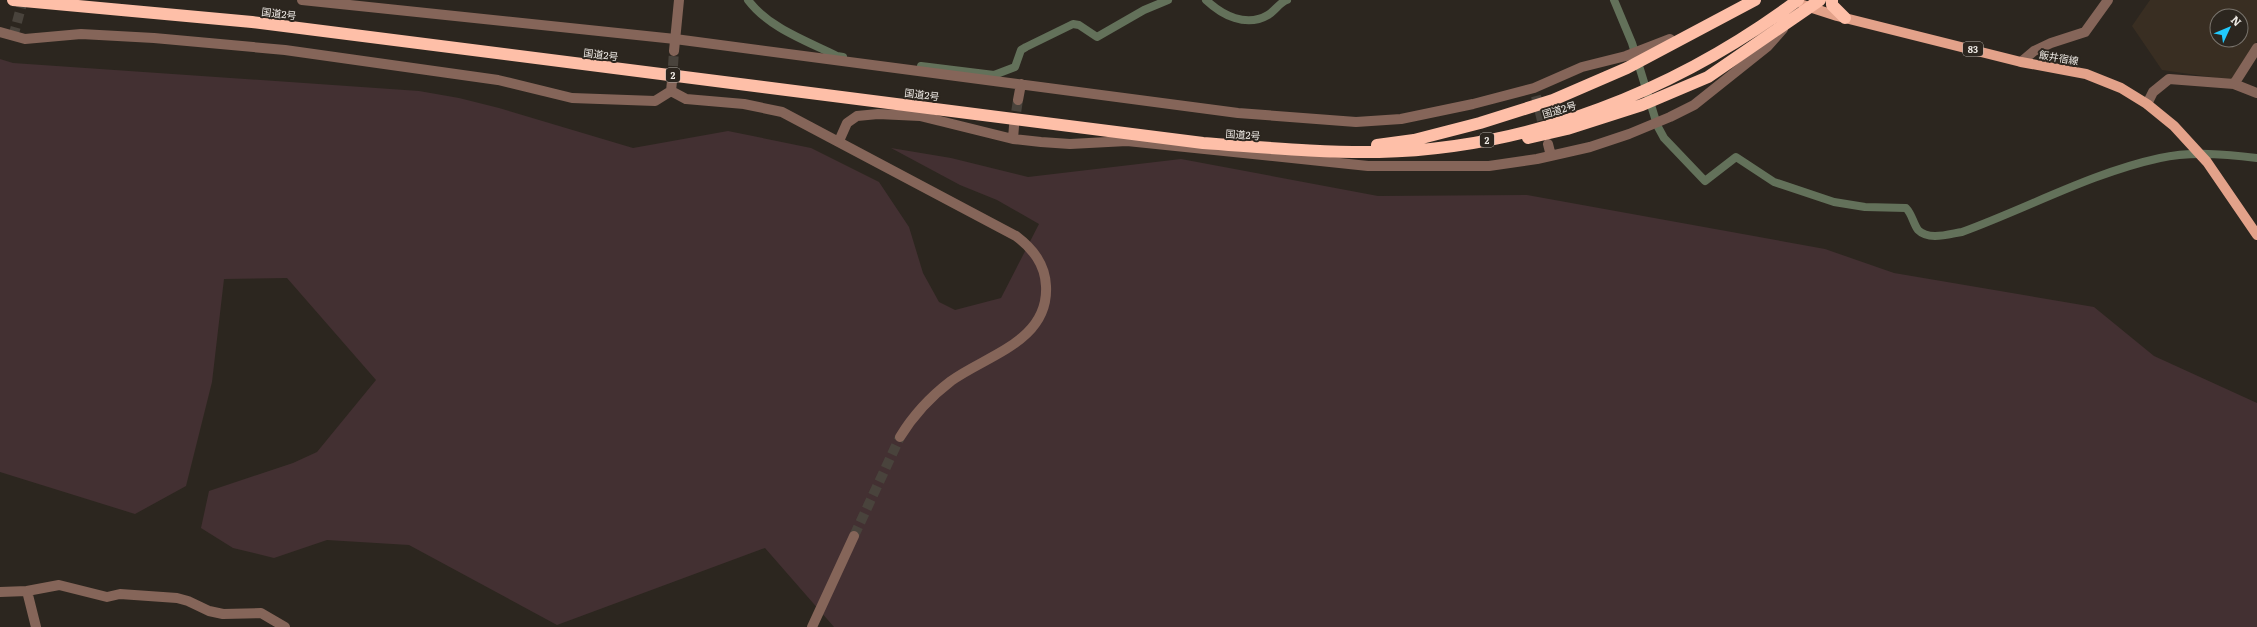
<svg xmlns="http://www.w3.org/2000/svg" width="2257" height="627" font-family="Literata,'Noto Sans JP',serif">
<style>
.built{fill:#392e22;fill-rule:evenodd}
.green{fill:#433032}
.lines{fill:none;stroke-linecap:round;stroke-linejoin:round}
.canal{stroke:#63715a;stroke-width:8}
.minor-tunnel{stroke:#49433c;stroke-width:10;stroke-dasharray:10 5;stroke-linecap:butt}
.minor{stroke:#856559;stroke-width:10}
.major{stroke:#e3a28a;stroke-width:10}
.highway{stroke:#febfa8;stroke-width:12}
.labels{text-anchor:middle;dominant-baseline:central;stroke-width:4;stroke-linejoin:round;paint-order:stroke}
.shield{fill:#2c261f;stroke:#b2aea8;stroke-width:1}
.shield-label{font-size:9px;font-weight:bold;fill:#ece8e3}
.street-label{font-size:10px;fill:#ece8e3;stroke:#2c261f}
</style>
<rect width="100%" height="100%" fill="#2c261f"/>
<!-- built -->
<path class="built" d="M 2150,0 L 2257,0 L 2257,41 L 2231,80 L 2162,70 L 2132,26 ZM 2217,16 L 2241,16 L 2241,40 L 2217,40 Z"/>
<!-- green -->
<path class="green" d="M 0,59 L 13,63 L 419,91 L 459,98 L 499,108 L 633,148 L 728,131 L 811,148 L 879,182 L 909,227 L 923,273 L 939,302 L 955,310 L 1001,298 L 1039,224 L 997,200 L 960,185 L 891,148 L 951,158 L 1028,177 L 1181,159 L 1378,196 L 1527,195 L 1825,249 L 1894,273 L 2094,307 L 2154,356 L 2257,403 L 2257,627 L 834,627 L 765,548 L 557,625 L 409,545 L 327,540 L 274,558 L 233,548 L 201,528 L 209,491 L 293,463 L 317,452 L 376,380 L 287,278 L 224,279 L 212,382 L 186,486 L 135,514 L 0,472 Z"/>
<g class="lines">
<!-- canal -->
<path class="canal" d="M 748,0 C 769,28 807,41 837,56 L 843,57
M 1206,0 C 1222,15 1246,28 1268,15 C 1275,11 1280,2 1287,0
M 1614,0 L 1632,43 L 1655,118
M 921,66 L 994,75 L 1015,67 L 1021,50 L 1026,47 L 1073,24 L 1079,25 L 1097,37 L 1144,10 L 1168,0
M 1658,127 L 1664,138 L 1705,181 L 1736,157 L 1774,182 L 1834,202 L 1865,207 L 1906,208 C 1912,214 1913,223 1918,230 C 1929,241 1949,234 1962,232 C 2028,208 2091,173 2160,158 C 2191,151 2226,154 2257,158"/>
<!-- minor-tunnel -->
<path class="minor-tunnel" d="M 13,37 L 23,0
M 672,81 L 674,51
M 1536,96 L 1545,133
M 1014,126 L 1018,100
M 854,536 L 900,437"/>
<!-- minor -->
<path class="minor" d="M 302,0 L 675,39 L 1238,113 L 1356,122 L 1401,119 L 1473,104 L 1534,88 L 1582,67 L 1626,56 L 1670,39
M 0,32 L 25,39 L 81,34 L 154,38 L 285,50 L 498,80 L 572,98 L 655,101 L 671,91 L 672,81
M 674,51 L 679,0
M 2021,62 L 2034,51 L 2051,43 L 2085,32 L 2108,0
M 2234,84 L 2257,48
M 671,91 L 686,99 L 744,104 L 782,112 L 1016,236 C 1033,249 1045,264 1046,286 C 1049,341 987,355 951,381 C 930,397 914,414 900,437
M 1018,100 L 1021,84
M 2147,104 L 2153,92 L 2169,79 L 2234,84 L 2257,93
M 1013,139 L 1014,126
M 839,141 L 847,123 L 857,116 L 878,114 L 920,116 L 1013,139 L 1041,142 L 1070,144 L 1127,141 L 1368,166 L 1489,166 L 1537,159 L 1590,147 L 1629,134 L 1670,117 L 1694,105 L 1768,46 L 1783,29
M 1548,144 L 1551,156
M 27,591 L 59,585 L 107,597 L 120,594 L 177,598 L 188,601 L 209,611 L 223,614 L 261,613 L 285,627
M 0,592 L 27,591 L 36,627
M 812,627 L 854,536"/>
<!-- major -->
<path class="major" d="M 1803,5 L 1837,16 L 2021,62 L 2086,74 L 2121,88 L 2147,104 L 2174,126 L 2207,162 L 2257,235"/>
<!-- highway -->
<path class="highway" d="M 13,0 L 252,22 L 1203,143 C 1261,147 1320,153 1379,152 C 1531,149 1677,90 1798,0
M 1832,0 L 1832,5 L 1845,18
M 1528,138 L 1567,129 L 1642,105 L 1708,77 L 1820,0
M 1377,145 L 1414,140 L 1480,123 L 1553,100 L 1627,68 L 1755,0"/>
</g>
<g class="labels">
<!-- shield labels -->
<g class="shield">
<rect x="1963" y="42" width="20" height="14" rx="3"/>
<rect x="666" y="68" width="14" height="14" rx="3"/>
<rect x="1480" y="133" width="14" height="14" rx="3"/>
</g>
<g class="shield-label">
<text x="1973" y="49">83</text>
<text x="673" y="75">2</text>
<text x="1487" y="140">2</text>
</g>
<!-- street labels -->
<g class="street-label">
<text transform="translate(279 13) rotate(7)">国道2号</text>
<text transform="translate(601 54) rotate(7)">国道2号</text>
<text transform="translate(2059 57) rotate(10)">飯井宿線</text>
<text transform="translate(922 94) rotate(7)">国道2号</text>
<text transform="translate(1559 109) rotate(-16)">国道2号</text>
<text transform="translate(1243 134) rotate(4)">国道2号</text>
</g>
</g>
<!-- north arrow -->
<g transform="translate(2229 28) rotate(46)"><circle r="19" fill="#2c261f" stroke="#79746d"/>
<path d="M0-3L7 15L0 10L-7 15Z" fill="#21c9fd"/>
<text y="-6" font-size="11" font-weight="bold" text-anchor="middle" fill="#ece8e3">N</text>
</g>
</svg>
